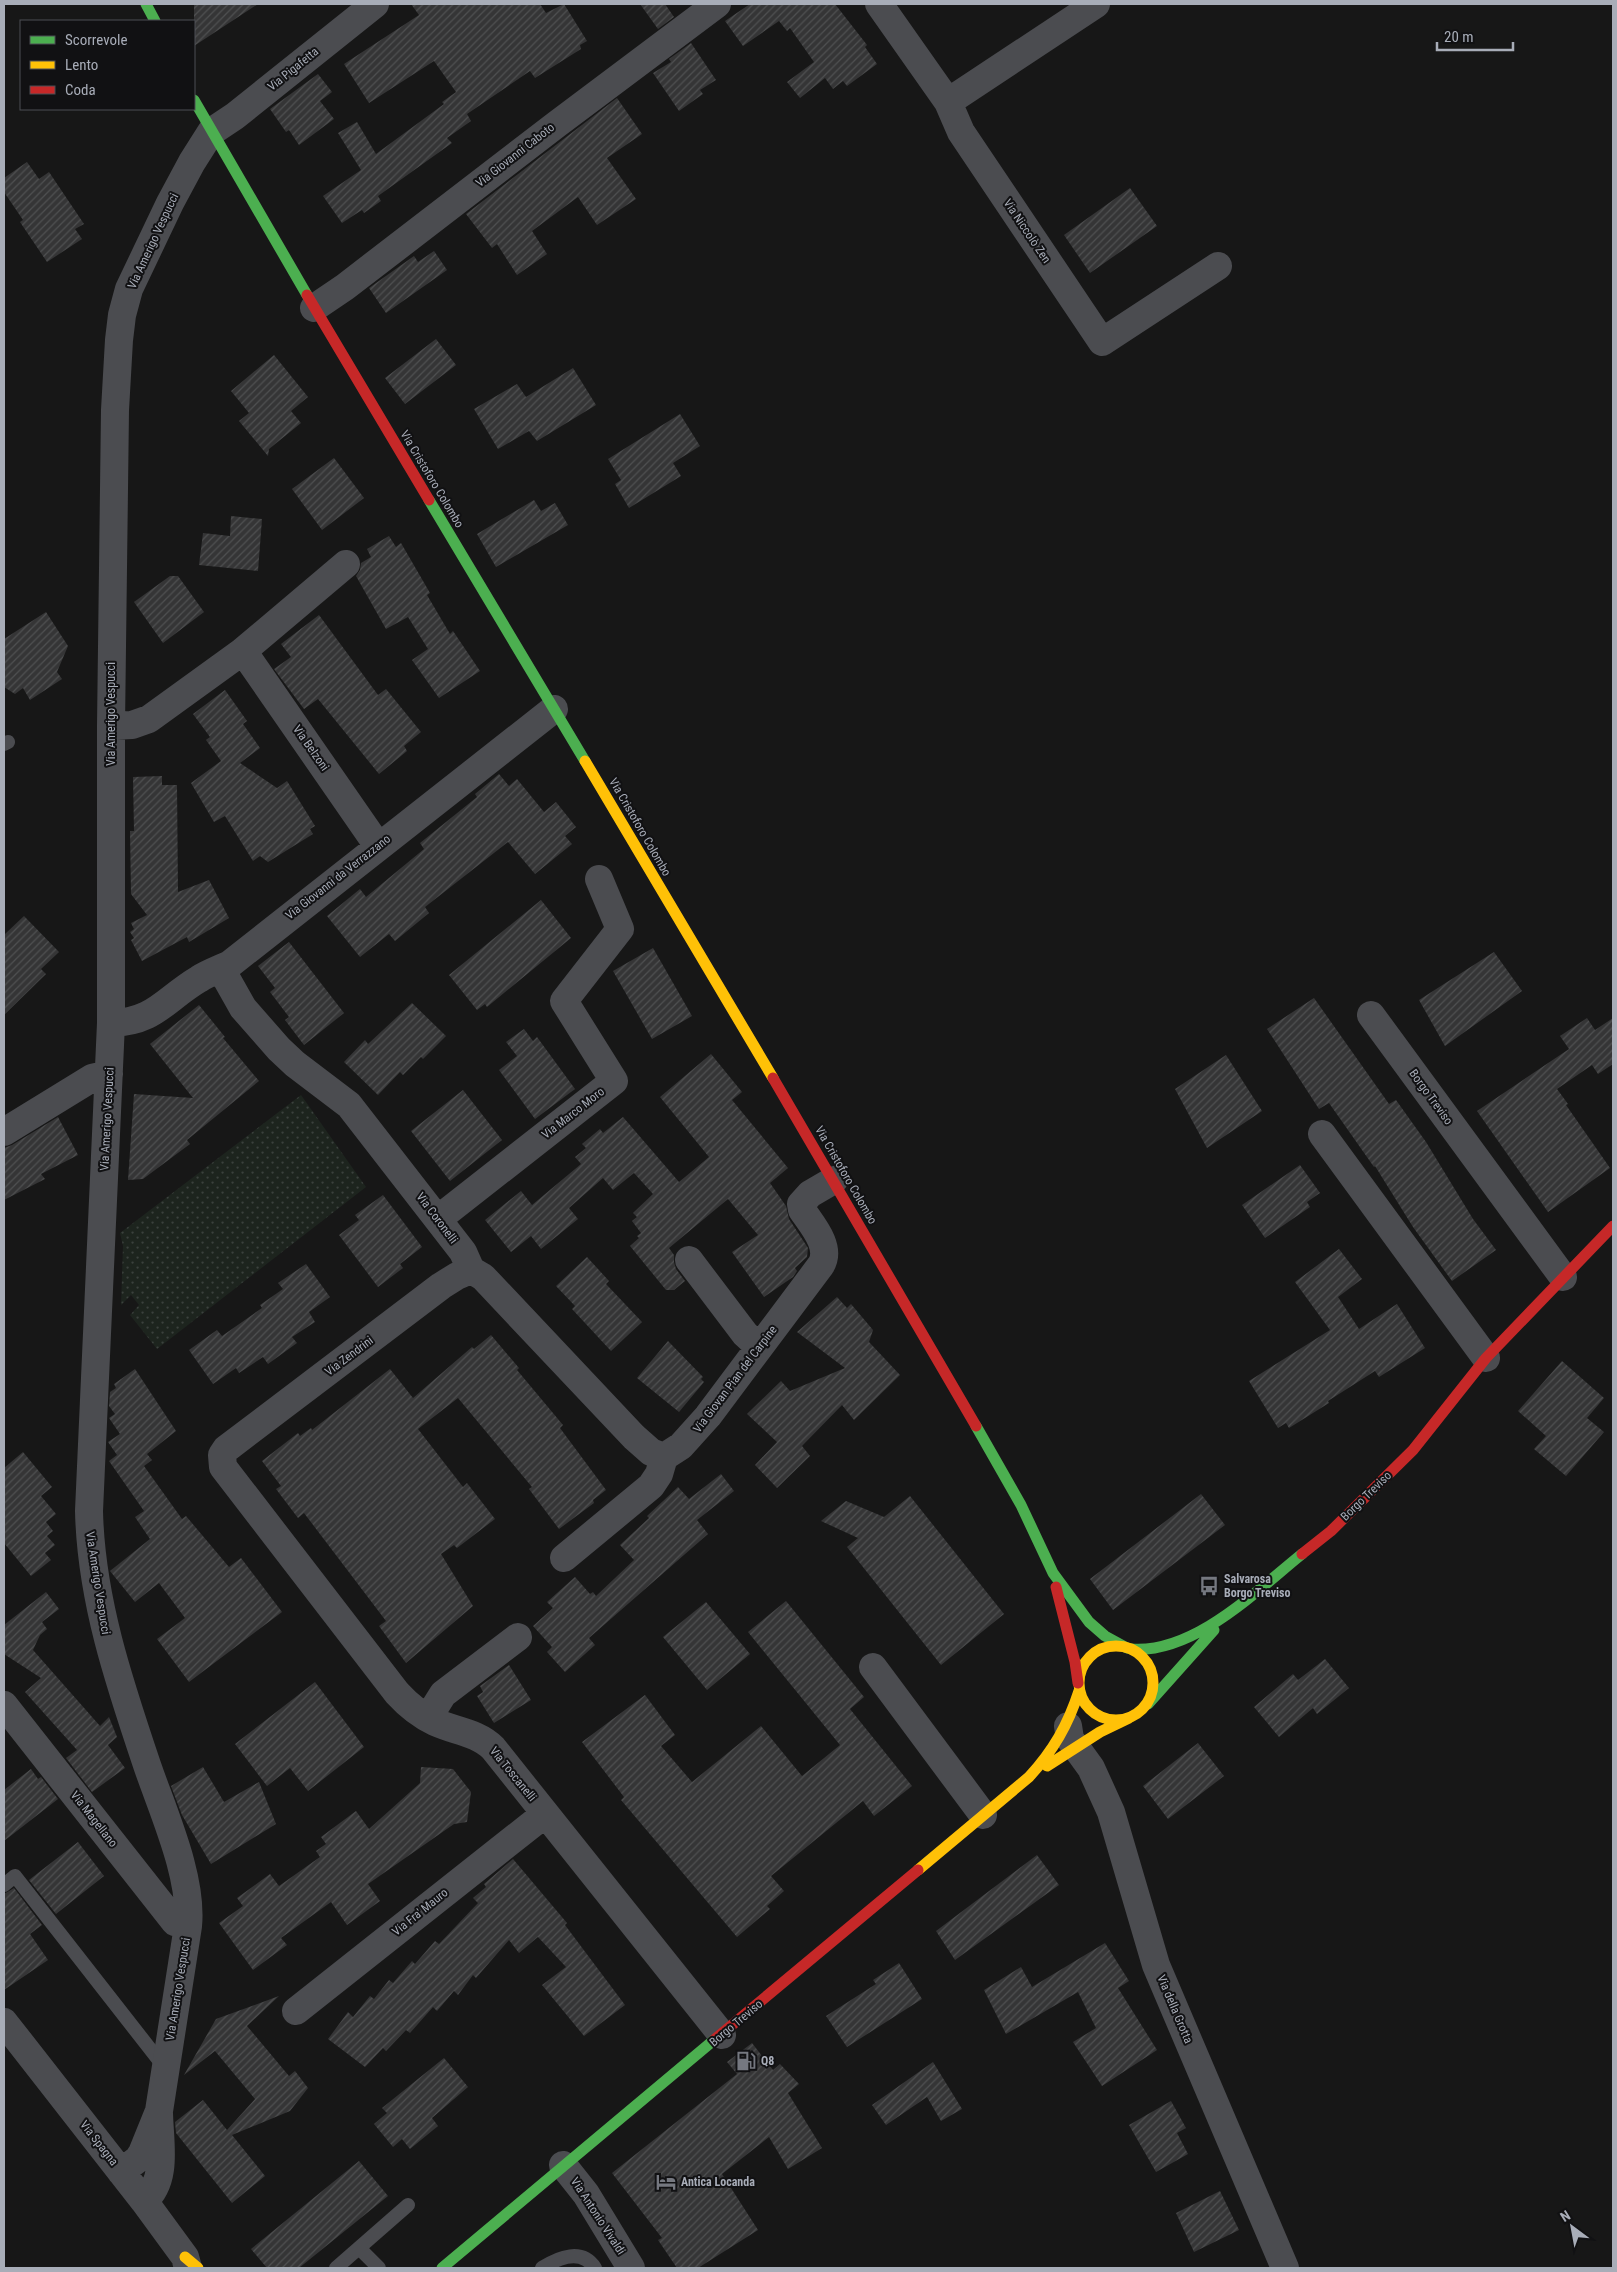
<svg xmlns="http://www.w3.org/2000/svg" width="1617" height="2272" font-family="'Roboto Condensed',sans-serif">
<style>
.park{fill:url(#park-dots)}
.building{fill:url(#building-hatch)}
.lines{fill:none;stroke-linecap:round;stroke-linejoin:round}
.lane{stroke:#4b4c50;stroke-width:14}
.street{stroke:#4b4c50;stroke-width:28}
.fast{stroke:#4caf50;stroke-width:11}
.slow{stroke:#ffc107;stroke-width:11}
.jam{stroke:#c62828;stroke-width:11}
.labels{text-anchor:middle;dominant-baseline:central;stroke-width:4;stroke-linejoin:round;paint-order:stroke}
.street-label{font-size:12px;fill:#a8adb8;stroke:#111113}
.poi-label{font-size:12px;font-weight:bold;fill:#a8adb8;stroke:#111113;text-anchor:start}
</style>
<defs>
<pattern id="park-dots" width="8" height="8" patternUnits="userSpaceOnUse" patternTransform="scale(1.25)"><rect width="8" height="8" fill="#1d241e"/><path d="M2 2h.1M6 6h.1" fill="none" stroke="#3b413d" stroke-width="1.8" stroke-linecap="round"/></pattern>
<pattern id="building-hatch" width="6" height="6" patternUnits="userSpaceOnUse" patternTransform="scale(1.25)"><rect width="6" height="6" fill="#353536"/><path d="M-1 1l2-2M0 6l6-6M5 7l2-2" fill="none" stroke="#4f5051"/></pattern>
</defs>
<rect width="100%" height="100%" fill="#171717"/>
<!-- park -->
<path class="park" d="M 301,1095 L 366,1187 L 157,1349 L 130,1315 L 139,1305 L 131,1295 L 121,1305 L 123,1246 L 120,1233 Z"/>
<!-- building -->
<path class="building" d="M 194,4 L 258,4 L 194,46 Z
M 411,4 L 540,4 L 546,13 L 564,4 L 587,41 L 580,45 L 581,49 L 535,78 L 530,71 L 467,114 L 471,121 L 447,138 L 452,143 L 378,196 L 381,201 L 364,213 L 362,210 L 342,223 L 323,196 L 361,170 L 338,133 L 357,122 L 376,154 L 444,104 L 442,102 L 456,92 L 434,61 L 369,103 L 344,64 L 419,15 Z
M 640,4 L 665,4 L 674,17 L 658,29 Z
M 750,4 L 835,4 L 867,45 L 865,47 L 877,64 L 847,86 L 843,81 L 833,89 L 825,78 L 800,98 L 787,82 L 814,62 L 790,28 L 787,31 L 779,21 L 743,46 L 725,21 Z
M 691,43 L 716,80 L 700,90 L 703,94 L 679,111 L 653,73 L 671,62 L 669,59 Z
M 318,74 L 332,92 L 320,101 L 334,119 L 299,145 L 289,130 L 286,132 L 270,109 Z
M 617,98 L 642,134 L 607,158 L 636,199 L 597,225 L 578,197 L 532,231 L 547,254 L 517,275 L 497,244 L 492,248 L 466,214 Z
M 27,162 L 39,179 L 49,172 L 84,224 L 75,229 L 82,239 L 47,262 L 20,222 L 23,220 L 4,192 L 4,178 Z
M 1130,188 L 1157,226 L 1090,273 L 1064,235 Z
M 434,251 L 447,270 L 386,313 L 369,288 L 414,256 L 418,262 Z
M 436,339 L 456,365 L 405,404 L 385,378 Z
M 274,355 L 308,397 L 291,411 L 301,423 L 269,449 L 268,456 L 239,421 L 249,413 L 231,391 Z
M 573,368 L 596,405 L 537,441 L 529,431 L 498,449 L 474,409 L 517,384 L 526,397 Z
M 680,414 L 700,446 L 673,463 L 681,476 L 629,508 L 615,484 L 621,480 L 608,459 Z
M 334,458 L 364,498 L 322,530 L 292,489 Z
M 534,500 L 541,511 L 555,503 L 568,525 L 496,567 L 477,534 Z
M 231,516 L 262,519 L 258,571 L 199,565 L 203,533 L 230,536 Z
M 389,536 L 396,547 L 401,543 L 430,593 L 427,595 L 450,634 L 453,631 L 480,671 L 439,698 L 412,660 L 428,649 L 408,617 L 386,629 L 356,576 L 360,570 L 361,563 L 371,557 L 367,549 Z
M 170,576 L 178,576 L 204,612 L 163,643 L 134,602 Z
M 46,612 L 68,646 L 57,672 L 62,679 L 30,700 L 23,688 L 15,694 L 4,687 L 4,639 Z
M 319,615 L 378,695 L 386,689 L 421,732 L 404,746 L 407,751 L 379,774 L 318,699 L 304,709 L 274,669 L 291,657 L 281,644 Z
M 225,690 L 247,721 L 243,724 L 260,748 L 240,763 L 277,788 L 287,781 L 315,826 L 310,829 L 313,834 L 268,862 L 260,856 L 253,861 L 225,816 L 214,822 L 191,783 L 221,761 L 206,740 L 210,737 L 193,714 Z
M 499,774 L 509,786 L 517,779 L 544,812 L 556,802 L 576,827 L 565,836 L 572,844 L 535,874 L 508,842 L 425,907 L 429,913 L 395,941 L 389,934 L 360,957 L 327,916 L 360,889 L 366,897 L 424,849 L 420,843 L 477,797 L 475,794 Z
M 162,776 L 162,785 L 177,785 L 178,892 L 209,880 L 229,918 L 189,942 L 187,937 L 142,961 L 131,940 L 134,938 L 130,932 L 134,929 L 131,923 L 147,915 L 131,894 L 130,831 L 134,831 L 133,777 Z
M 541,900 L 571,938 L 487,1007 L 485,1004 L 477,1010 L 449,975 Z
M 24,916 L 59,952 L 41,969 L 46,974 L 4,1015 L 4,935 Z
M 289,942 L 344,1013 L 304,1045 L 285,1020 L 289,1017 L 270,992 L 275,988 L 258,966 Z
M 653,948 L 692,1016 L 652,1039 L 613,971 Z
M 1494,952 L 1522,991 L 1445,1046 L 1419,1000 Z
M 1314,998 L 1389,1104 L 1396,1100 L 1426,1142 L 1473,1219 L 1496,1250 L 1452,1281 L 1413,1227 L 1375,1166 L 1374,1167 L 1329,1103 L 1319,1109 L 1267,1029 Z
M 412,1003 L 446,1036 L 423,1059 L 421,1057 L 403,1075 L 400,1072 L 378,1095 L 344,1062 L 365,1040 L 368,1044 Z
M 199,1005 L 225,1037 L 223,1038 L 259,1081 L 187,1140 L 190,1144 L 143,1179 L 128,1180 L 134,1094 L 193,1098 L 150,1044 Z
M 1587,1018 L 1595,1030 L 1613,1018 L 1613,1064 L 1598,1074 L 1592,1065 L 1557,1089 L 1568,1104 L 1566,1105 L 1610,1168 L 1548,1212 L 1477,1111 L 1569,1049 L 1560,1036 Z
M 524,1029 L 533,1041 L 537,1037 L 575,1089 L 535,1119 L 499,1070 L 517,1056 L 506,1042 Z
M 711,1054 L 742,1092 L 732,1100 L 788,1168 L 770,1183 L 786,1206 L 789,1219 L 808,1248 L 807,1257 L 795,1268 L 797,1271 L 793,1277 L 764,1297 L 732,1252 L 758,1235 L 728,1199 L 669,1248 L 674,1255 L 674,1262 L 676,1269 L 685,1281 L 674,1290 L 666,1290 L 630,1246 L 639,1238 L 637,1236 L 641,1233 L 632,1221 L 637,1217 L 633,1213 L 653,1194 L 634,1173 L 613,1190 L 603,1178 L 569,1208 L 578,1219 L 541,1249 L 531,1236 L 511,1252 L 485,1220 L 521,1191 L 532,1205 L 581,1164 L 575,1157 L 586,1148 L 582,1144 L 600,1129 L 603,1133 L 623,1117 L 679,1182 L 709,1157 L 660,1097 Z
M 1226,1055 L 1262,1111 L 1207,1148 L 1175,1089 Z
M 463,1090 L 502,1140 L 450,1181 L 411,1131 Z
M 58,1117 L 78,1155 L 41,1174 L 45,1179 L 4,1200 L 4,1148 L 12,1145 Z
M 1300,1165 L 1320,1193 L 1307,1202 L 1310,1207 L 1265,1238 L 1242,1205 Z
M 383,1195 L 422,1247 L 400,1264 L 403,1268 L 378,1287 L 339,1235 L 359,1220 L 355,1215 Z
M 1339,1249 L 1362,1279 L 1338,1297 L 1359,1329 L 1397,1304 L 1425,1348 L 1379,1377 L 1375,1371 L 1328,1401 L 1329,1403 L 1289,1428 L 1286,1423 L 1278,1428 L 1249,1381 L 1330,1330 L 1295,1282 Z
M 587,1257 L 609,1281 L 606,1284 L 642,1322 L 611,1351 L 572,1309 L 575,1306 L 556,1286 Z
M 306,1264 L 330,1297 L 309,1312 L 315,1322 L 292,1337 L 297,1343 L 268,1364 L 263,1357 L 239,1373 L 236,1368 L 213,1384 L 189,1350 L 217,1330 L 222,1336 L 262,1308 L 260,1305 L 283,1289 L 278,1283 Z
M 837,1297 L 847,1308 L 851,1304 L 873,1330 L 869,1342 L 900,1375 L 854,1420 L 842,1405 L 802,1446 L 810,1456 L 777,1488 L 755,1465 L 777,1442 L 747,1414 L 781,1381 L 790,1391 L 845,1368 L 797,1332 Z
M 491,1335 L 519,1368 L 517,1370 L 563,1425 L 560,1428 L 606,1490 L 593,1500 L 594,1503 L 559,1529 L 529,1489 L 532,1487 L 458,1398 L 418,1429 L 463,1487 L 467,1483 L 495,1519 L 457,1548 L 454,1545 L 441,1554 L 473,1606 L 406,1663 L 379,1626 L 386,1621 L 304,1513 L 298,1518 L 276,1489 L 281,1486 L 262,1461 L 298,1433 L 300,1436 L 311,1428 L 312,1430 L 390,1369 L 413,1398 L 472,1347 L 474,1349 Z
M 668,1341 L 703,1377 L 701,1379 L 704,1382 L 679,1412 L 637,1378 Z
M 1562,1361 L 1604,1398 L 1587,1418 L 1604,1432 L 1566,1476 L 1534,1449 L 1546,1436 L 1518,1411 Z
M 135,1369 L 176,1431 L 147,1454 L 152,1460 L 144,1466 L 182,1519 L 186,1516 L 229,1567 L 241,1558 L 282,1612 L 189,1682 L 157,1639 L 185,1618 L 159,1583 L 135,1602 L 110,1571 L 150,1539 L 135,1517 L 144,1511 L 109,1461 L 117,1455 L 108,1442 L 120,1434 L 109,1418 L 115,1414 L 109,1406 L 110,1392 L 116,1388 L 114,1384 Z
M 23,1452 L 52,1487 L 41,1496 L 56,1514 L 46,1522 L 53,1531 L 47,1536 L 55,1545 L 45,1553 L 51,1560 L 31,1576 L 4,1543 L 4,1468 Z
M 721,1474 L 734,1491 L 697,1520 L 708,1534 L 589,1638 L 595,1645 L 565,1672 L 547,1652 L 552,1647 L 533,1626 L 553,1608 L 547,1602 L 575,1577 L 590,1594 L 593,1592 L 596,1596 L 634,1560 L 620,1545 L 649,1518 L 647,1516 L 678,1487 L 689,1499 Z
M 1201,1494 L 1225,1525 L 1113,1610 L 1090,1579 Z
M 910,1496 L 1004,1614 L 941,1665 L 847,1547 L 858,1538 L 821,1521 L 846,1501 L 884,1517 Z
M 46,1592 L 59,1609 L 42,1622 L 47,1629 L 40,1635 L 33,1650 L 100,1726 L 109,1717 L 117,1737 L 108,1745 L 125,1768 L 92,1792 L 66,1758 L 77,1750 L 25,1692 L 41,1678 L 4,1654 L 4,1625 Z
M 786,1601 L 864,1697 L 850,1709 L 912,1786 L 874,1816 L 863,1801 L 771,1876 L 784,1891 L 767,1906 L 770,1909 L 737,1937 L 621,1800 L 624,1797 L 582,1742 L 645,1695 L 675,1735 L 661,1746 L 692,1782 L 761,1726 L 802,1776 L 840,1745 L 748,1632 Z
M 706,1602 L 750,1654 L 707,1690 L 663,1637 Z
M 1325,1659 L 1349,1688 L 1317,1714 L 1313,1708 L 1279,1737 L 1254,1707 L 1293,1674 L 1298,1680 Z
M 509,1665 L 531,1700 L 494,1723 L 477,1696 L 483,1692 L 480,1686 Z
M 315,1682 L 364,1747 L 308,1791 L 290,1768 L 267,1786 L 235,1744 Z
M 1198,1743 L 1224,1776 L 1168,1819 L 1143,1786 Z
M 203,1767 L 224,1802 L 259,1782 L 276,1824 L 211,1864 L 182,1815 L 171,1786 Z
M 421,1767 L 453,1769 L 471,1792 L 467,1822 L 454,1824 L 368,1884 L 380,1901 L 347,1925 L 331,1902 L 281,1938 L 287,1945 L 253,1970 L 219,1923 L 243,1906 L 237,1898 L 270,1874 L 279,1886 L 320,1857 L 316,1851 L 326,1844 L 321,1837 L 356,1811 L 369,1829 L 420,1783 Z
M 31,1769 L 38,1779 L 41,1777 L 58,1799 L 4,1841 L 4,1790 Z
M 78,1842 L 104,1876 L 56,1914 L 29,1880 Z
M 1037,1855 L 1059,1885 L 955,1960 L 936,1931 Z
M 513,1859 L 567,1923 L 565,1925 L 625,2005 L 584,2036 L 542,1985 L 566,1967 L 538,1937 L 519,1953 L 509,1940 L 476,1978 L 473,1975 L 458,1995 L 454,1991 L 437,2011 L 433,2007 L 410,2033 L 406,2030 L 386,2051 L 383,2048 L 365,2067 L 328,2039 L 348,2012 L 353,2017 L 370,1996 L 374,1999 L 389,1980 L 393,1983 L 412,1961 L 415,1964 L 435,1941 L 439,1944 L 478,1903 L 473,1898 L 486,1887 L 484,1884 Z
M 14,1888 L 42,1925 L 30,1934 L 48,1960 L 4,1990 L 4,1894 Z
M 1105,1943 L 1129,1981 L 1118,1988 L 1157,2050 L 1102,2086 L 1073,2042 L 1096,2028 L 1078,1992 L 1006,2034 L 984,1990 L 1021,1967 L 1032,1987 Z
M 899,1963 L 922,1999 L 847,2047 L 826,2016 L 876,1984 L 873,1980 Z
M 279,1996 L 247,2026 L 289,2076 L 295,2071 L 308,2088 L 290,2111 L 232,2135 L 265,2176 L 232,2203 L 176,2133 L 175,2122 L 203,2100 L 227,2130 L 255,2099 L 215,2051 L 184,2075 L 216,2019 Z
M 752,2043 L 773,2070 L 780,2064 L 799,2084 L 788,2093 L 822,2148 L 788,2169 L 769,2137 L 722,2174 L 758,2230 L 698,2268 L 677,2268 L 658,2240 L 662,2238 L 612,2173 L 737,2074 L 727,2062 Z
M 444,2058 L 468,2087 L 432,2118 L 438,2126 L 410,2149 L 402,2139 L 393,2147 L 374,2124 L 387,2113 L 382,2108 Z
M 933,2062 L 962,2109 L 941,2121 L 927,2097 L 886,2125 L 872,2105 Z
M 1171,2101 L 1186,2128 L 1177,2133 L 1188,2154 L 1156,2172 L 1129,2125 Z
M 359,2161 L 388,2196 L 299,2268 L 267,2268 L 251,2249 Z
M 1220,2191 L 1239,2230 L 1194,2252 L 1176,2213 Z"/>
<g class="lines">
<!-- lane -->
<path class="lane" d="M 4,744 L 8,742
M 4,1885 L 15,1876 L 165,2068
M 360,2249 L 379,2268
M 336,2268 L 408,2205
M 542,2268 C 559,2257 582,2248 595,2268"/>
<!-- street -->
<path class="street" d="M 879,4 L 948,102 L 961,132 L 1102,342 L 1218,266
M 948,102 L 1096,4
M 314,308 L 345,287 L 557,124 L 717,4
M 346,564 L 243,651 L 378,846
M 111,726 L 132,725 L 149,719 L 243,651
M 221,969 L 243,1008 L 279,1049 L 295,1064 L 349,1105 L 463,1252 L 471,1270 L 483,1277 L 634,1437 L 651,1452 L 664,1457
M 1371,1015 L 1563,1277
M 111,1023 C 155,1022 165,999 199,979 C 208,973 220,969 230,964 L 554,709
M 4,1132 L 92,1078 L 109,1074
M 1322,1134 L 1486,1358
M 438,1219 L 614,1081 L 564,1001 L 620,929 L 599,879
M 689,1260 L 745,1334 L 759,1347
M 471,1270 L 457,1276 L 441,1286 L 226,1449 L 222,1455 L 223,1467 L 397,1693 C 408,1705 420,1715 435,1722 C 454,1731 477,1732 493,1748 L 722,2035
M 664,1457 L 681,1446 L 708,1416 L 821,1265 C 832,1247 812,1225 802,1210 L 801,1204 L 810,1194 L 834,1180
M 564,1558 L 651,1486 L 659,1474 L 664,1457
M 873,1667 L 983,1815
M 4,1705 L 175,1922 L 188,1926
M 428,1718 L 443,1694 L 518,1637
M 1068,1726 L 1070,1739 L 1091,1768 L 1111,1812 L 1156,1965 L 1285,2268
M 296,2011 L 545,1814
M 4,2022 L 144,2201 L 185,2257 L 188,2268
M 159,2111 L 188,1926 C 193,1877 163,1812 147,1765 C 119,1682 91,1599 89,1511 L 111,1023 L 111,726 L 115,410 L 119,340 L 122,315 L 129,289 L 170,203 L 192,162 L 211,132 L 235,116 L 375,4
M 563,2165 L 586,2194 L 631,2268
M 121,2172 L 138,2159 L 142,2153 L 159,2111 C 159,2140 169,2180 144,2201"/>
<!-- fast -->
<path class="fast" d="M 146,4 L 155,21
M 194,100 L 307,295
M 429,500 L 585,761
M 976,1426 L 1021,1505 L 1053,1573 L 1089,1622 L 1105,1636 L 1127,1648
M 1131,1649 C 1194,1654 1256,1591 1302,1554
M 1148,1704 L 1214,1630
M 442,2268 L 714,2040"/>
<!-- slow -->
<path class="slow" d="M 585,761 L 773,1078
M1079 1683a37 37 0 1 1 74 0a37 37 0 1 1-74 0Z
M 1047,1766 L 1100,1732 L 1129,1718
M 918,1870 L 1029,1777 C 1053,1751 1068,1725 1079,1691
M 185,2257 L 198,2268"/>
<!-- jam -->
<path class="jam" d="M 307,295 L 429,500
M 773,1078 L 976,1426
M 1302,1554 L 1331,1531 L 1413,1450 L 1486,1358 L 1613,1226
M 1056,1587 L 1075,1662 L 1078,1683
M 714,2040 L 918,1870"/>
</g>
<!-- icons -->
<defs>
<symbol id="bus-bare" viewBox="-9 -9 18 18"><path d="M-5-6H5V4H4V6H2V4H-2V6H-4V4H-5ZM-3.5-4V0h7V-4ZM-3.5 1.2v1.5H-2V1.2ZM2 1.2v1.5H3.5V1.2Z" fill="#757880" stroke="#111113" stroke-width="2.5" paint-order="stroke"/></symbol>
<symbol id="fuel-bare" viewBox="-9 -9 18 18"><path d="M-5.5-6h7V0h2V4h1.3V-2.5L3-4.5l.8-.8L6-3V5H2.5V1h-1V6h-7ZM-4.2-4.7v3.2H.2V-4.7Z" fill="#757880" stroke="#111113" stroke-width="2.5" paint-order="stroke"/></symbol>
<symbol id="hotel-bare" viewBox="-9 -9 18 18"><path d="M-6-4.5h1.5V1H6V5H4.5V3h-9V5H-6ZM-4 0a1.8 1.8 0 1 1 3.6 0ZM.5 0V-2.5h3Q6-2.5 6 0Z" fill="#757880" stroke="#111113" stroke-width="2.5" paint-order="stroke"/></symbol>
</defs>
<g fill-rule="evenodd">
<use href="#bus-bare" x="1195" y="1572" width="28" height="28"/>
<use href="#fuel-bare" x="732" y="2047" width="28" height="28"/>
<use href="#hotel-bare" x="652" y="2168" width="28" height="28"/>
</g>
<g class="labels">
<!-- street labels -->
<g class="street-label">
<text transform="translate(293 69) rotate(-39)">Via Pigafetta</text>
<text transform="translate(515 155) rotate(-38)">Via Giovanni Caboto</text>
<text transform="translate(1027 231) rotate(56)">Via Niccolò Zen</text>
<text transform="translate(153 241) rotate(-65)">Via Amerigo Vespucci</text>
<text transform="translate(432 479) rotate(59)">Via Cristoforo Colombo</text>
<text transform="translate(111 714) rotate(-90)">Via Amerigo Vespucci</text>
<text transform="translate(311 748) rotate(55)">Via Belzoni</text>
<text transform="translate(640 827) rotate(60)">Via Cristoforo Colombo</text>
<text transform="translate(338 877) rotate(-38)">Via Giovanni da Verrazzano</text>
<text transform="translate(1431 1097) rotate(54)">Borgo Treviso</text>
<text transform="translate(573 1113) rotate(-38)">Via Marco Moro</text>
<text transform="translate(107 1119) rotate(-87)">Via Amerigo Vespucci</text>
<text transform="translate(846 1175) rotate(60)">Via Cristoforo Colombo</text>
<text transform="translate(437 1218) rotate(53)">Via Coronelli</text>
<text transform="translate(349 1356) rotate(-37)">Via Zendrini</text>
<text transform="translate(735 1379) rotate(-53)">Via Giovan Pian del Carpine</text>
<text transform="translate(1366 1496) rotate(-44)">Borgo Treviso</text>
<text transform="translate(98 1583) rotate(81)">Via Amerigo Vespucci</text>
<text transform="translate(513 1774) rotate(51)">Via Toscanelli</text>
<text transform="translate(94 1819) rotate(52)">Via Magellano</text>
<text transform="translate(420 1912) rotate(-39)">Via Fra' Mauro</text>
<text transform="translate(178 1989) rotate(-81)">Via Amerigo Vespucci</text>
<text transform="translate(1175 2009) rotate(67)">Via della Grotta</text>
<text transform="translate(736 2023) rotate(-40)">Borgo Treviso</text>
<text transform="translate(99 2143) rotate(52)">Via Spagna</text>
<text transform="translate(598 2216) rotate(57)">Via Antonio Vivaldi</text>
</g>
<!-- poi labels -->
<g class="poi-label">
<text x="1224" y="1579">Salvarosa<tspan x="1224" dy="14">Borgo Treviso</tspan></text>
<text x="761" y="2061">Q8</text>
<text x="681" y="2182">Antica Locanda</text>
</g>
</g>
<!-- border -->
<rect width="1617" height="2272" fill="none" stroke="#a8adb8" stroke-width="10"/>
<!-- legend -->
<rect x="20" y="20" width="175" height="90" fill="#111113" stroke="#4d4f55"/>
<rect x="30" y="36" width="25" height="8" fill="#4caf50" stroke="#4d4f55"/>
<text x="65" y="45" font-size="15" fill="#a8adb8">Scorrevole</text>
<rect x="30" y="61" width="25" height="8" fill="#ffc107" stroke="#4d4f55"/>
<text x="65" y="70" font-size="15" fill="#a8adb8">Lento</text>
<rect x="30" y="86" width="25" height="8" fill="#c62828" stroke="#4d4f55"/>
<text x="65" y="95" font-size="15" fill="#a8adb8">Coda</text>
<!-- north arrow -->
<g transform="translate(1572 2227) rotate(328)" stroke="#111113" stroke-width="4" paint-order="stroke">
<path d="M0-4L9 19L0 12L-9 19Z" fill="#a8adb8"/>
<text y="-8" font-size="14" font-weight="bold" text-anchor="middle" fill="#a8adb8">N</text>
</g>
<!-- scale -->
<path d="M1437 42v8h76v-8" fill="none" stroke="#a8adb8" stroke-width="2.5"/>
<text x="1444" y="42" font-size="15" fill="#a8adb8" stroke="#111113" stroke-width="4" paint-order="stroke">20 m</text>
</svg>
